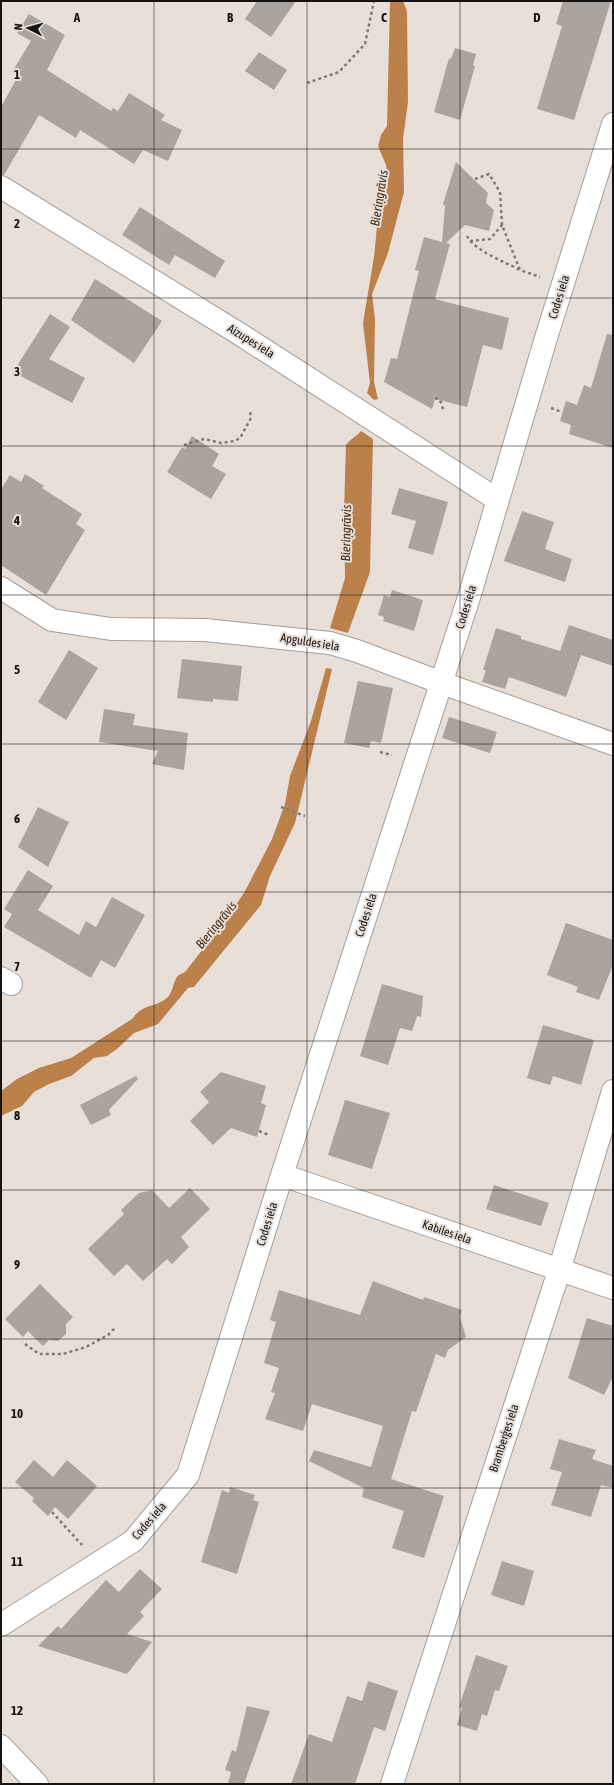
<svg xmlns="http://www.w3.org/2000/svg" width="614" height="1785" font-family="'Asap Condensed',sans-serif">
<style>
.water{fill:#bc814b}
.building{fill:#aba39d}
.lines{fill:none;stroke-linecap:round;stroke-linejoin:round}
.minor-casing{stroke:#a59e97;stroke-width:24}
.primary-casing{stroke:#a59e97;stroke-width:24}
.path{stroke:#807a76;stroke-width:2.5;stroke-dasharray:3 3;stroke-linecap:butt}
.minor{stroke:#fff;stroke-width:22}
.primary{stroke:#fff;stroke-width:22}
.grid{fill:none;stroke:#161311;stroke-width:1;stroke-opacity:0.55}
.labels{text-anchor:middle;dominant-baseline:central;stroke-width:4;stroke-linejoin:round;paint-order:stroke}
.street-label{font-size:12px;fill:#161311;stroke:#e8dfd9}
.water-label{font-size:13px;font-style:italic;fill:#432a12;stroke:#e8dfd9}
.grid-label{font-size:13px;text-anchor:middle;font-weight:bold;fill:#161311;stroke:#e8dfd9;stroke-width:4;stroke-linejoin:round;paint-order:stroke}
</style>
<rect width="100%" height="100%" fill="#e8dfd9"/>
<!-- water -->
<path class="water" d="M 390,1 L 403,1 L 407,11 L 408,102 L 403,139 L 404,192 L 388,253 L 372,294 L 375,319 L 374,382 L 378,399 L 374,400 L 367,393 L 370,383 L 363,323 L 374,257 L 379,206 L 388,177 L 386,165 L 378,146 L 381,135 L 387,126 Z
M 361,431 L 373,439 L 370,572 L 348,633 L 330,628 L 345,578 L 344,511 L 346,445 C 350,439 356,437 361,431 Z
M 326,668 L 332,669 L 295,823 L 270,876 L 261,905 L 194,987 L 188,988 L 158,1024 L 134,1033 L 117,1049 L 107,1056 L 94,1058 L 71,1076 L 49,1084 L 34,1092 L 22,1106 L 1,1116 L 1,1091 L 17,1079 L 39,1068 L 71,1058 L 132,1019 C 145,1002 154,1009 168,997 C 173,991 173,983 177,977 C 178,975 183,973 185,972 L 221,926 L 244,893 L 272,839 L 285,804 L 290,776 L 311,721 Z"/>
<!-- building -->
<path class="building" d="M 257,1 L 296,1 L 271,37 L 245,19 Z
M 563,1 L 611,1 L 574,120 L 537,109 L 562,26 L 556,24 Z
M 29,14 L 65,35 L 47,70 L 111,111 L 113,108 L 118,111 L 129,93 L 165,115 L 161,120 L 182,130 L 168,161 L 143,150 L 134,164 L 80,130 L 76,138 L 39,115 L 4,175 L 1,175 L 1,107 L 18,76 L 12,72 L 31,41 L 17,33 Z
M 455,48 L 476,54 L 473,65 L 475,66 L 460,120 L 434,112 L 449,58 L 451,59 Z
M 259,52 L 287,70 L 274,90 L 245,71 Z
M 456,162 L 488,193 L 486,203 L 494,210 L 489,231 L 465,225 L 446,243 L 450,244 L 435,299 L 509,318 L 502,350 L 483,345 L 467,407 L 435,399 L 432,409 L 384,382 L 391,358 L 397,359 L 419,271 L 415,270 L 424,237 L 442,242 L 445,206 L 443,204 Z
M 140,207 L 225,261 L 215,278 L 175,255 L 169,265 L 122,235 Z
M 95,279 L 162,321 L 134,363 L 71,320 Z
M 50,314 L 70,327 L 49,359 L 85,378 L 72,403 L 13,372 Z
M 607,334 L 613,335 L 613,448 L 569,434 L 571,425 L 560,421 L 566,401 L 577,405 L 584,385 L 591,388 Z
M 192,436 L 219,454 L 212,466 L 226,474 L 211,499 L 167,472 L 182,447 L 185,449 Z
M 25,474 L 44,486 L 42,488 L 82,514 L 76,524 L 85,530 L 46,595 L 1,565 L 1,489 L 10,475 L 21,482 Z
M 399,488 L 448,502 L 433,555 L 408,548 L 416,521 L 391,514 Z
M 522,511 L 554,522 L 545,549 L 572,559 L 565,582 L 504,561 Z
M 392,590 L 423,600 L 414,631 L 383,621 L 384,617 L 378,615 L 384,595 L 390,597 Z
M 569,625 L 613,640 L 613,666 L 581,655 L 566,697 L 509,677 L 505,689 L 482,682 L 486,670 L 483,670 L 496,628 L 521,636 L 521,639 L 560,651 Z
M 69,650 L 98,668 L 66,720 L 38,702 Z
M 182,659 L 242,666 L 238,701 L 213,699 L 213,702 L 177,698 Z
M 358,681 L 393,688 L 381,743 L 371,741 L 369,748 L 344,743 Z
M 104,709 L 135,714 L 133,725 L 188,733 L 184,770 L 152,764 L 158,751 L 99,742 Z
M 449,717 L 497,732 L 490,753 L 442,738 Z
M 38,807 L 69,822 L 48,867 L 18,847 Z
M 28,870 L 53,886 L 38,910 L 79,935 L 86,921 L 96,927 L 112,897 L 145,915 L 115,968 L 101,960 L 91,978 L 4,927 L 12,914 L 4,909 Z
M 566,923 L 613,940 L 613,965 L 599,1000 L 576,992 L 578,987 L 547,975 Z
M 382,984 L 423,996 L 421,1017 L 417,1016 L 412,1031 L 400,1028 L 388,1065 L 360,1056 Z
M 543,1025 L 594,1040 L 581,1085 L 553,1076 L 550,1085 L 527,1078 Z
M 221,1072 L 266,1086 L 261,1103 L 266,1105 L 257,1137 L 231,1128 L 213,1145 L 190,1121 L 209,1102 L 200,1092 Z
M 136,1076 L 138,1079 L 109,1110 L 111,1115 L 91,1125 L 80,1105 Z
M 345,1100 L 390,1113 L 372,1169 L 328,1155 Z
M 494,1185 L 549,1203 L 541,1226 L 486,1209 Z
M 190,1188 L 210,1209 L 181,1237 L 189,1247 L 172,1264 L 167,1259 L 143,1281 L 127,1264 L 114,1276 L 88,1249 L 124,1214 L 121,1210 L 139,1193 L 152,1190 L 169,1208 Z
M 373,1281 L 423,1300 L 424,1297 L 462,1310 L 460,1317 L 466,1337 L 448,1350 L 445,1358 L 436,1354 L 416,1412 L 412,1411 L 391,1479 L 444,1496 L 424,1558 L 392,1548 L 404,1511 L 362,1497 L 364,1488 L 309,1461 L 314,1450 L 371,1467 L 383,1426 L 312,1404 L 303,1431 L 265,1419 L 275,1393 L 271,1392 L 279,1368 L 264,1363 L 276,1322 L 270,1320 L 279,1290 L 360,1315 Z
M 40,1284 L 73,1317 L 66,1324 L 66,1334 L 58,1341 L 49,1340 L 43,1346 L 28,1331 L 23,1337 L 5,1319 Z
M 587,1318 L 613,1326 L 613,1377 L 604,1395 L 568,1378 Z
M 559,1439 L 596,1450 L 592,1459 L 613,1466 L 613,1488 L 601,1485 L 591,1517 L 551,1505 L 562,1472 L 550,1469 Z
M 34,1460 L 53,1477 L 67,1460 L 97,1486 L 68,1519 L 55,1507 L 48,1516 L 32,1501 L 34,1498 L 15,1482 Z
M 230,1487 L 255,1495 L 253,1500 L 259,1502 L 237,1574 L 201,1562 L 222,1490 L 229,1493 Z
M 502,1561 L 534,1571 L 524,1606 L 491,1595 Z
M 140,1569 L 162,1589 L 140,1612 L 144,1616 L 127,1634 L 152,1642 L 127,1674 L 38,1646 L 58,1626 L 61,1629 L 106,1580 L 119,1592 Z
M 476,1655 L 508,1666 L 499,1691 L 495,1690 L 487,1716 L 482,1714 L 477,1731 L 457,1725 L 462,1708 L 459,1707 Z
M 368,1681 L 398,1691 L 385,1731 L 374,1727 L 355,1784 L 291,1784 L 309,1734 L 332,1742 L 347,1696 L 362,1701 Z
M 247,1706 L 270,1711 L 244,1784 L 228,1784 L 231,1772 L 225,1770 L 232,1750 L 236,1752 Z"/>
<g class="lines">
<defs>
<path id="minor" d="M 1,187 L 238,333 L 498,500
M 1,588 L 52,620 L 111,629 L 205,630 L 330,643 L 357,651 L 442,683 L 613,744
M 1,978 L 11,984
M 282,1175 L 613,1288
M 1,1625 L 133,1541 L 188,1475 L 282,1175 L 470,594 L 546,338 L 613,124
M 392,1784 L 559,1271 L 613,1091"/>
<path id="primary" d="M 1,1746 L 37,1784"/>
</defs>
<!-- minor casing -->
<use href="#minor" class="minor-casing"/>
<!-- primary casing -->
<use href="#primary" class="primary-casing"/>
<!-- path -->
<path class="path" d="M 307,83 L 339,72 L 365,44 L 374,1
M 475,179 L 489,174 L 500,192 L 502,225 L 520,270 L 540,277
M 467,236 C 475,251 505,262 520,270
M 470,241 L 490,239 L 502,225
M 435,398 L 440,400 L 443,409
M 551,408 L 562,412
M 184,445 L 204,439 L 221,443 L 235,441 L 240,438 L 251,418 L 250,411
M 380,752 L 392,755
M 281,807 L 305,816
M 259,1131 L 269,1135
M 25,1344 L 39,1354 L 63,1354 L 86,1347 L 108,1335 L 116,1327
M 52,1512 L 82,1545"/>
<!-- minor -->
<use href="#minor" class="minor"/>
<!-- primary -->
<use href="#primary" class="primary"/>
</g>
<!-- grid -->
<path class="grid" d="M 154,1 L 154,1784M 307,1 L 307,1784M 460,1 L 460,1784M 1,149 L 613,149M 1,298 L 613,298M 1,446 L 613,446M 1,595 L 613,595M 1,744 L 613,744M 1,892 L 613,892M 1,1041 L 613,1041M 1,1190 L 613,1190M 1,1339 L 613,1339M 1,1488 L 613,1488M 1,1636 L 613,1636"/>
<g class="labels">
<!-- street labels -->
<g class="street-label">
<text transform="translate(559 297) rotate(-73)">Codes iela</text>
<text transform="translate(251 341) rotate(32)">Aizupes iela</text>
<text transform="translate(466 607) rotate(-73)">Codes iela</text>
<text transform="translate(310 642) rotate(9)">Apguldes iela</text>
<text transform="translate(366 915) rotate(-72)">Codes iela</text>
<text transform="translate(267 1224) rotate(-73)">Codes iela</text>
<text transform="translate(447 1232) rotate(19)">Kabiles iela</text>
<text transform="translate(504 1438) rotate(-72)">Bramberģes iela</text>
<text transform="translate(149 1521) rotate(-49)">Codes iela</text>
</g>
<!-- water labels -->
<g class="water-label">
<text transform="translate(379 198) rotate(-81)">Bieriņgrāvis</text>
<text transform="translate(346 533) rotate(-89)">Bieriņgrāvis</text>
<text transform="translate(216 925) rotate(-51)">Bieriņgrāvis</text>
</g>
</g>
<g class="grid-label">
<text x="77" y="22">A</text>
<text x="230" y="22">B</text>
<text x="384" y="22">C</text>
<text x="537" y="22">D</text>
<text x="17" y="79">1</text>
<text x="17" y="228">2</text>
<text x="17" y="376">3</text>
<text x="17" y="525">4</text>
<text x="17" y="674">5</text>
<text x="17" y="823">6</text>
<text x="17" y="971">7</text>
<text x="17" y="1120">8</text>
<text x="17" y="1269">9</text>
<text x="17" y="1418">10</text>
<text x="17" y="1566">11</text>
<text x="17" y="1715">12</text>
</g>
<!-- border -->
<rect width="614" height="1785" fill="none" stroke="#161311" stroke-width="4"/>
<!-- north arrow -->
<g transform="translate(28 28) rotate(276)" stroke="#e8dfd9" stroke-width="3" paint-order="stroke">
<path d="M0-3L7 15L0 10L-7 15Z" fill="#161311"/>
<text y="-6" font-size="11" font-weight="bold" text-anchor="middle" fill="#161311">N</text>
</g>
</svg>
